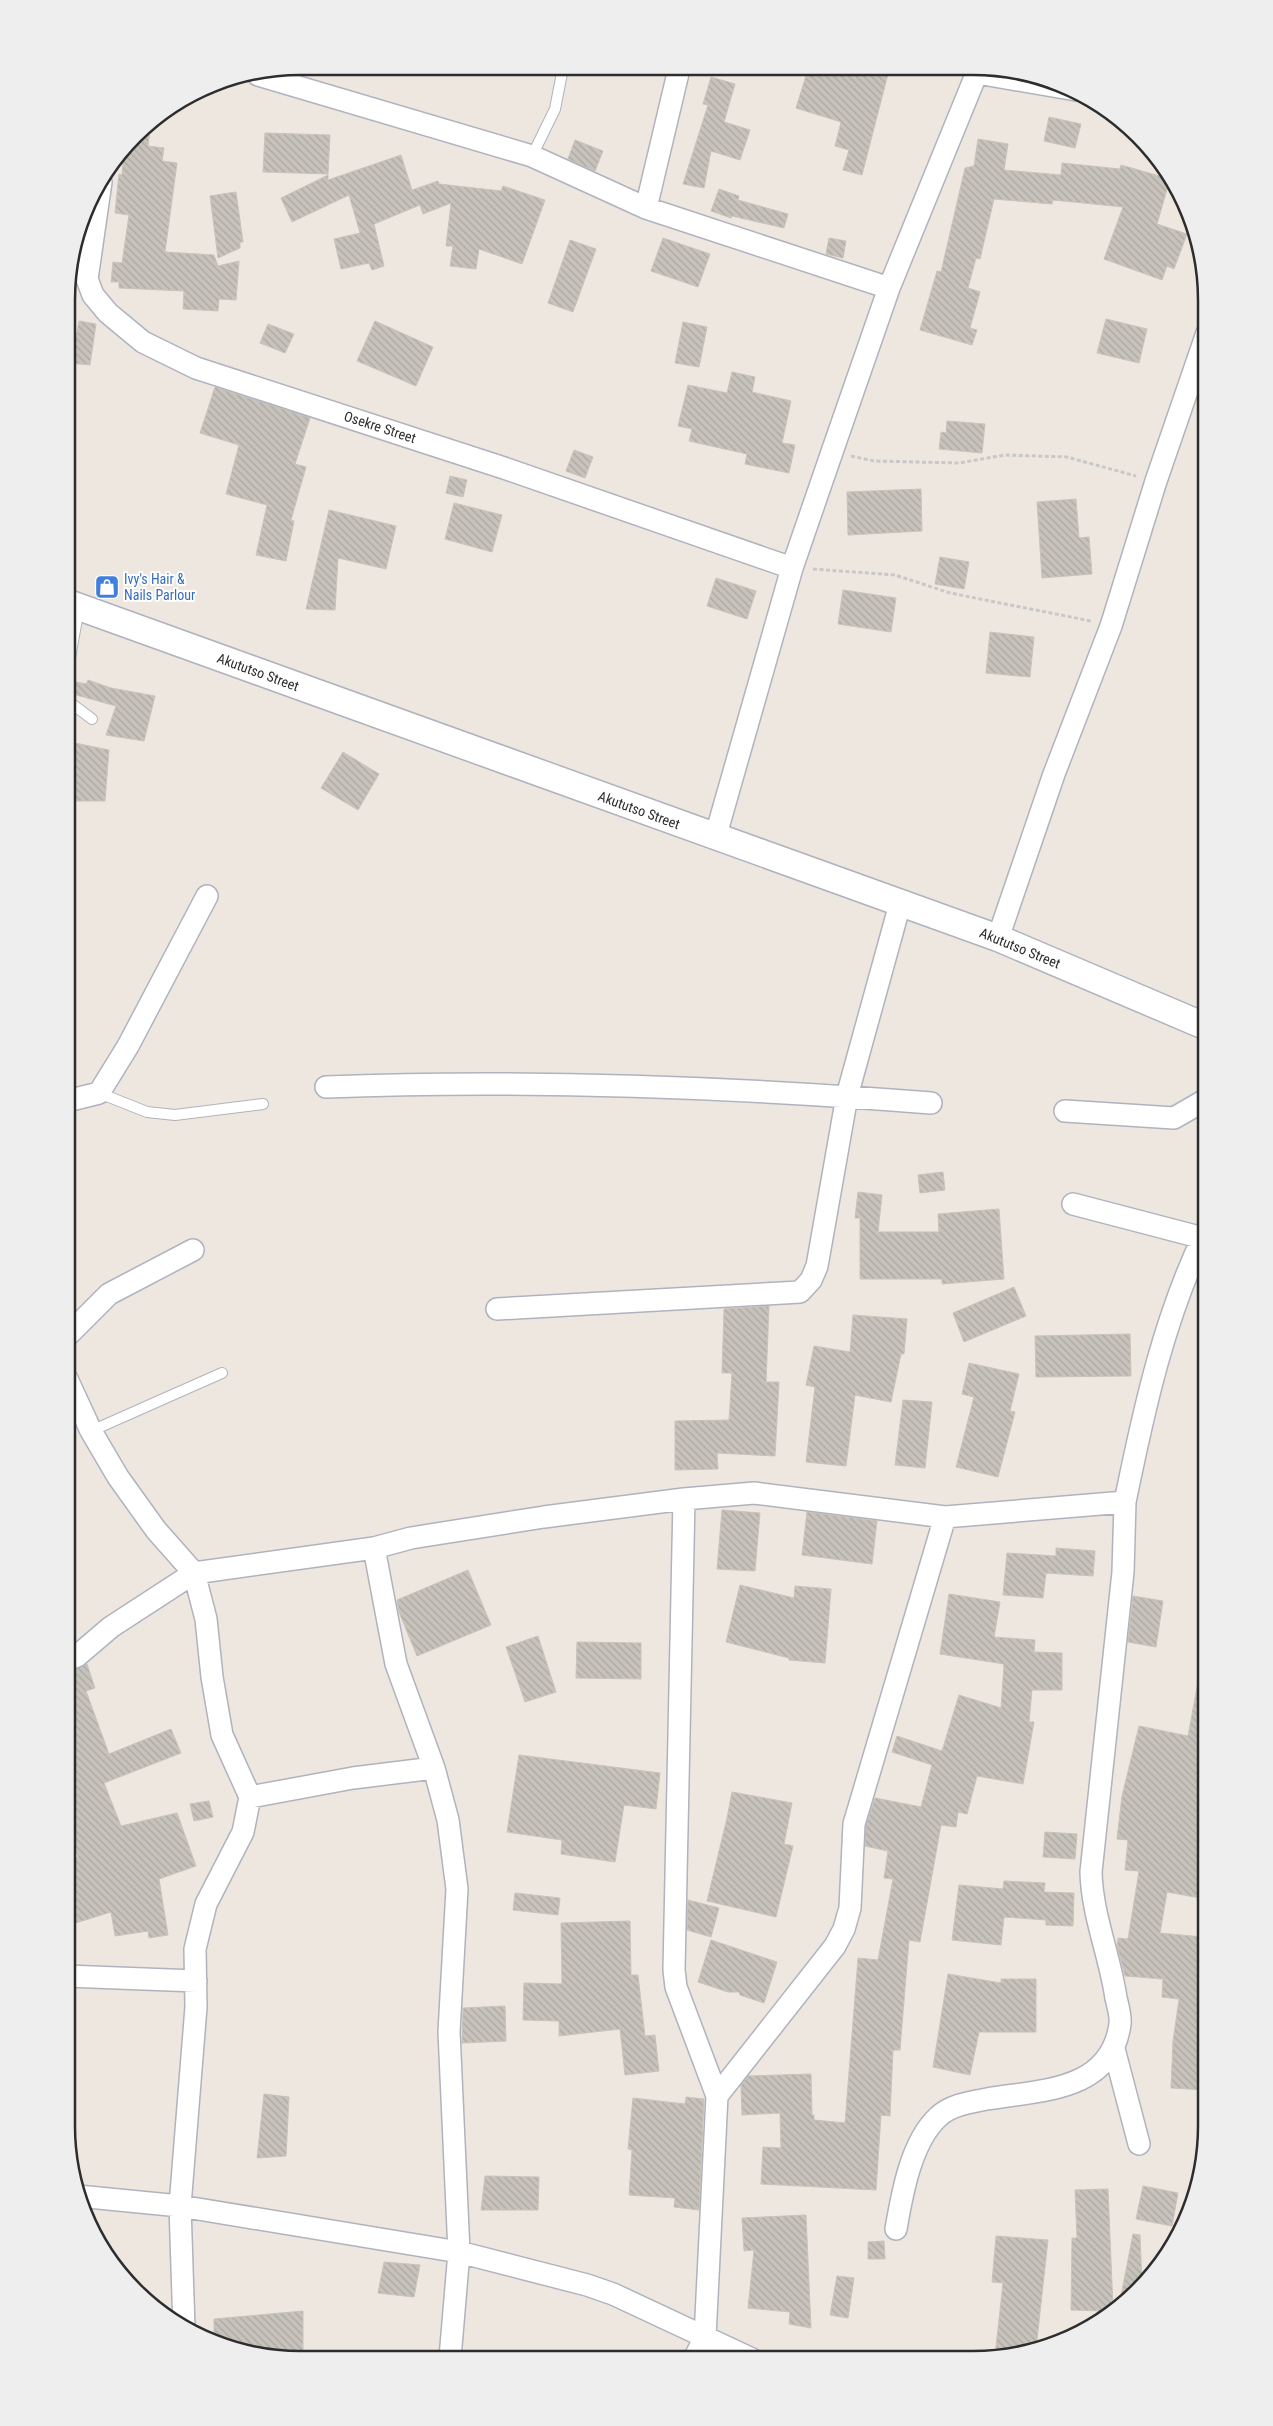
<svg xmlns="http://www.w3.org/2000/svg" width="1273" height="2426" font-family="'Roboto Condensed',sans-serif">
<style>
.building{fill:url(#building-back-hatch);stroke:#cac3b9}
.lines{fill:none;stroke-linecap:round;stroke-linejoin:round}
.service-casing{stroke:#b0b3bd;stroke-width:12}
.minor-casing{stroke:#b0b3bd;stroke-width:24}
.tertiary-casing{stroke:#b0b3bd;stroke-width:29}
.path{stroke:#c8c8c8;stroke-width:3;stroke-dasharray:4 2.5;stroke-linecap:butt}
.service{stroke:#fff;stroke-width:10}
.minor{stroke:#fff;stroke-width:21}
.tertiary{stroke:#fff;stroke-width:26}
.labels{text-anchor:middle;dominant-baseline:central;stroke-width:4;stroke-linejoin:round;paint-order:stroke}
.street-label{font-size:14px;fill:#2d2d2d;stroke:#fff}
.shop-label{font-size:14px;fill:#366cbe;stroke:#fff;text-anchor:start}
.rim{fill:none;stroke:#2d2d2d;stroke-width:2.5}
</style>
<defs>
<pattern id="building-back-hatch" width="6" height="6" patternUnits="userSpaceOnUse" patternTransform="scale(1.25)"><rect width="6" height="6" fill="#c7c2bb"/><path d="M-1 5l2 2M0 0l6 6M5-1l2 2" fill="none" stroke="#aba7a1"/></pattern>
</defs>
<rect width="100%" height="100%" fill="#eee7e0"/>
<!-- building -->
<path class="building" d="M 808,69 L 889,70 L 862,175 L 843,170 L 849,150 L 835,146 L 841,122 L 796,108 Z
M 711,77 L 735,84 L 724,122 L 750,130 L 740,160 L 711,151 L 704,188 L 683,184 L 708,105 L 703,104 Z
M 1049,117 L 1081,124 L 1075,148 L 1044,141 Z
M 151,121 L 148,146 L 164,148 L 162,161 L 177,163 L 165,252 L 214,255 L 218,266 L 239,261 L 236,300 L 219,299 L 218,311 L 183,309 L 184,291 L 119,288 L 119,282 L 111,282 L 113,262 L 122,263 L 129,215 L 115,213 L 119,174 L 122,175 L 124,152 L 146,124 Z
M 265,133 L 330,135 L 328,174 L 263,172 Z
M 978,139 L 1008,144 L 1004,170 L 1061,175 L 1062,163 L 1120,169 L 1121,165 L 1170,179 L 1157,224 L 1187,234 L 1174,269 L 1167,266 L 1162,280 L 1104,259 L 1123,207 L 1053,200 L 1052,204 L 994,199 L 980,259 L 976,258 L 968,288 L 980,292 L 970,328 L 977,330 L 972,345 L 920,330 L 937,271 L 941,272 L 965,168 L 974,166 Z
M 575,140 L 603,151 L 595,171 L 568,159 Z
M 401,155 L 412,190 L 438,181 L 439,184 L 501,191 L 503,186 L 545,200 L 522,264 L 479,249 L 476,269 L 450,266 L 453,246 L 446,246 L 451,203 L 423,214 L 420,205 L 374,224 L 384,266 L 372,270 L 369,263 L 341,269 L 334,239 L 360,233 L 349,195 L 292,222 L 281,198 L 328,175 L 328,180 Z
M 719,189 L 739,196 L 738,200 L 788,214 L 784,228 L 732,216 L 731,218 L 711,211 Z
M 236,192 L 243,242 L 240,242 L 240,248 L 218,258 L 210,196 Z
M 663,238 L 710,254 L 698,287 L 651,271 Z
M 829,238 L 846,241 L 843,258 L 826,254 Z
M 570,240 L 596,249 L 573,312 L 548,303 Z
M 1106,319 L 1147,329 L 1139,363 L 1097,353 Z
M 79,321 L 96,324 L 90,365 L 69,363 L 72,337 L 76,338 Z
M 375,321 L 433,347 L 416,386 L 357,361 Z
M 683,322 L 707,327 L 699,367 L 675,363 Z
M 268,324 L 294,334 L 285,353 L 260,343 Z
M 732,372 L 755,377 L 752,392 L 791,401 L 782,443 L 795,445 L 789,473 L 745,464 L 747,454 L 689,441 L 692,429 L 678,426 L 688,385 L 727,393 Z
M 215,387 L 310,418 L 295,464 L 306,467 L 291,520 L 294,521 L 286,561 L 256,555 L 267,505 L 226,494 L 239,445 L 200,433 Z
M 947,421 L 985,424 L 982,453 L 939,449 L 941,432 L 946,433 Z
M 574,450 L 593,457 L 585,478 L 566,471 Z
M 450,476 L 467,480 L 463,497 L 446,493 Z
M 921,489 L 922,531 L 848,535 L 847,492 Z
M 1076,499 L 1079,538 L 1089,537 L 1092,574 L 1042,578 L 1037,502 Z
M 454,503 L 502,515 L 492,552 L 445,539 Z
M 329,510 L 396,526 L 386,569 L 338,558 L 335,610 L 306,609 Z
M 940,557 L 969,562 L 964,589 L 935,584 Z
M 716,578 L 756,591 L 747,619 L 707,606 Z
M 843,590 L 896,598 L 891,632 L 838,624 Z
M 990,632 L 1034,637 L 1030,677 L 986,673 Z
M 88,680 L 111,688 L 155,696 L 144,741 L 106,735 L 116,706 L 69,693 L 72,681 L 86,684 Z
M 75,743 L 109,750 L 105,801 L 68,801 L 68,755 L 71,755 Z
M 343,752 L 379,774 L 358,810 L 321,788 Z
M 943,1172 L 945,1190 L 920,1193 L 918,1175 Z
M 858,1192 L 882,1195 L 878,1232 L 939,1232 L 938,1214 L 999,1209 L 1004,1279 L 942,1284 L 942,1279 L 860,1279 L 860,1218 L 855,1218 Z
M 1014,1287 L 1026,1316 L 964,1342 L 953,1313 Z
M 769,1306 L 766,1382 L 779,1382 L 775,1456 L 717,1453 L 718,1469 L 675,1470 L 675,1421 L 729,1420 L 732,1373 L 722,1373 L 724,1309 Z
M 853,1315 L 907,1319 L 904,1354 L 901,1354 L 891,1402 L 855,1395 L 846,1466 L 806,1462 L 815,1387 L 806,1385 L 814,1346 L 850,1352 Z
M 1130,1334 L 1131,1376 L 1036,1377 L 1035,1336 Z
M 969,1363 L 1019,1374 L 1010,1411 L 1015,1412 L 998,1477 L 956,1467 L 974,1397 L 962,1394 Z
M 903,1400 L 932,1402 L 925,1468 L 895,1465 Z
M 722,1510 L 760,1513 L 755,1571 L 717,1569 Z
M 807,1512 L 877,1521 L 872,1564 L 802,1555 Z
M 1056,1548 L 1095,1551 L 1093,1576 L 1046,1573 L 1043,1598 L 1003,1595 L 1007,1553 L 1056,1556 Z
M 468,1570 L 491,1625 L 417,1656 L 399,1612 L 397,1600 Z
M 740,1585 L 794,1598 L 795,1586 L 831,1589 L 825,1663 L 789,1660 L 789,1658 L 726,1642 Z
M 949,1594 L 1000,1602 L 994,1637 L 1035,1640 L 1034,1652 L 1062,1653 L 1062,1690 L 1032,1690 L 1029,1722 L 1034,1722 L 1023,1784 L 977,1776 L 967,1814 L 958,1812 L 956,1827 L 941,1825 L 920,1942 L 909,1940 L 900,2050 L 893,2050 L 890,2116 L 881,2115 L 876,2190 L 761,2184 L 763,2147 L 781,2148 L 780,2113 L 742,2115 L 741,2085 L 748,2076 L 811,2074 L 812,2115 L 814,2115 L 814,2120 L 845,2123 L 858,1958 L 878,1960 L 893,1879 L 884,1878 L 888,1851 L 865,1846 L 866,1826 L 875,1798 L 921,1807 L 932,1765 L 892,1752 L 897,1736 L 942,1751 L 959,1695 L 1001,1708 L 1004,1664 L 940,1654 Z
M 1133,1596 L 1163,1601 L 1156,1647 L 1128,1642 Z
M 538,1636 L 556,1692 L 525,1702 L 506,1647 Z
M 577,1642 L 641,1643 L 641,1679 L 576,1678 Z
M 87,1664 L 95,1688 L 86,1691 L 109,1754 L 171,1729 L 181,1753 L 104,1783 L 121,1826 L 177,1813 L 196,1866 L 159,1879 L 168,1935 L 149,1938 L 148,1931 L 115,1936 L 111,1912 L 66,1926 L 67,1860 L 78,1857 L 67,1827 L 67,1672 Z
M 1198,1682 L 1206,1683 L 1206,1899 L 1167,1892 L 1160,1933 L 1203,1937 L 1197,2017 L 1206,2018 L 1206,2090 L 1171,2088 L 1173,2041 L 1179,1999 L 1162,1997 L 1163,1979 L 1125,1976 L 1117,1945 L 1118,1938 L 1128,1939 L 1139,1871 L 1125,1870 L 1128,1840 L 1117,1839 L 1122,1796 L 1139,1726 L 1188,1736 Z
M 519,1755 L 660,1773 L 656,1809 L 624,1805 L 615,1862 L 561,1854 L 562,1840 L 507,1832 Z
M 732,1792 L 792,1803 L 784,1844 L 793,1846 L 776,1917 L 707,1901 L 727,1818 Z
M 209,1801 L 213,1817 L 194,1821 L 190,1804 Z
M 1045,1832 L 1077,1834 L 1075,1859 L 1043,1857 Z
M 1004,1881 L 1045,1883 L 1044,1892 L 1074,1893 L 1073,1926 L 1046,1925 L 1046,1920 L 1004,1917 L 1001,1945 L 952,1940 L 959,1885 L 1003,1889 Z
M 515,1893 L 560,1898 L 558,1915 L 513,1910 Z
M 688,1900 L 719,1908 L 711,1937 L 687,1930 Z
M 630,1921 L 631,1975 L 638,1975 L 645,2036 L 655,2035 L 659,2071 L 625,2075 L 620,2029 L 559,2036 L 559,2021 L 523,2020 L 524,1983 L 562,1984 L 561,1923 Z
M 711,1940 L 777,1962 L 764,2003 L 740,1995 L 739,1992 L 728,1992 L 698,1982 Z
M 948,1974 L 1001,1983 L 1001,1979 L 1036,1979 L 1036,2032 L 979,2032 L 970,2075 L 933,2067 Z
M 505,2006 L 506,2041 L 462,2043 L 463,2008 Z
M 264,2094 L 289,2097 L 286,2156 L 257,2158 Z
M 686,2097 L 704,2099 L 699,2210 L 674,2207 L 675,2198 L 629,2195 L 632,2150 L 628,2149 L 633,2098 L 685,2104 Z
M 485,2176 L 539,2177 L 538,2210 L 481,2210 Z
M 1143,2186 L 1178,2193 L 1172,2226 L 1136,2219 Z
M 1108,2189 L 1113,2308 L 1102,2308 L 1102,2311 L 1071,2310 L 1072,2238 L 1077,2238 L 1075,2190 Z
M 806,2215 L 811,2328 L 789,2324 L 790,2312 L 748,2308 L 754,2250 L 744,2251 L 742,2218 Z
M 1133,2234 L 1140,2235 L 1142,2284 L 1119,2306 Z
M 996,2236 L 1048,2240 L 1036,2349 L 995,2356 L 1003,2283 L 992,2282 Z
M 884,2241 L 885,2259 L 868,2259 L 868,2242 Z
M 384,2262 L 420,2265 L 414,2297 L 378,2293 Z
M 837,2276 L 854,2278 L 848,2318 L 830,2315 Z
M 303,2311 L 303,2358 L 269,2358 L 214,2341 L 214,2319 Z"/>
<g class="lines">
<defs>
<path id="service" d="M 532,156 L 555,109 L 563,68
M 68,669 L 79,608
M 68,701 L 92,719
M 99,1093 L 147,1112 L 175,1115 L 263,1104
M 91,1431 L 222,1373"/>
<path id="minor" d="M 977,73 L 1076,90
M 258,75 L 532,156 L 646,208 L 889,288
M 101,182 L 87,279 L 93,295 L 108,313 L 143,342 L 196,368 L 504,468 L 792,568
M 646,208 L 679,69
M 715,838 L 792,568 L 832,452 L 889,288 L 978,70
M 998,938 L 1054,774 L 1111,626 L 1156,481 L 1207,333
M 326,1087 C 528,1079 730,1087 931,1103
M 67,1101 L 99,1093 L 128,1046 L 207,896
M 1065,1111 L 1174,1118 L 1207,1099
M 1073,1204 L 1203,1238
M 497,1309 L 800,1292 L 811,1280 L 817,1266 L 847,1096 L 900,904
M 67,1336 L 109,1294 L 193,1250
M 67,1379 L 91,1431 L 118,1477 L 156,1530 L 194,1573 L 206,1619 L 212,1677 L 222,1735 L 250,1797 L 243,1832 L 206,1904 L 195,1949 L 196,2007 L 180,2206 L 184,2328
M 684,1499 L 674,1970 L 676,1987 L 717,2096 L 835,1946 L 844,1929 L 850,1908 L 854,1824 L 945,1517
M 67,1660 L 77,1656 L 111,1627 L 194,1573 L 374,1548
M 250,1797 L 353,1778 L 434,1768
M 66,1976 L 196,1981
M 1114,2049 L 1139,2144
M 78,2196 L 180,2206 L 459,2252 L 587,2285 L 613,2294 L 752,2359
M 896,2229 C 902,2194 911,2142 938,2117 C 950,2105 971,2102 987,2099 C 1040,2090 1111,2092 1120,2024 C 1121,2016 1118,2006 1116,1998 C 1110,1956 1092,1915 1091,1872 L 1123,1572 L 1125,1502
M 450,2358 L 459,2252 L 449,2032 L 457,1889 L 448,1820 L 434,1768 L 396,1664 L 374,1548 L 411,1538 L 544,1517 L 684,1499 L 754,1493 L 945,1517 L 1125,1502 C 1144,1409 1164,1317 1206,1231
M 694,2359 L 705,2337 L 717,2096"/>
<path id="tertiary" d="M 68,603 L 998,938 L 1207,1027"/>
</defs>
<!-- service casing -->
<use href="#service" class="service-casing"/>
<!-- minor casing -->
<use href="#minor" class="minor-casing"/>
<!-- tertiary casing -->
<use href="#tertiary" class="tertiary-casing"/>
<!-- path -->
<path class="path" d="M 851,456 L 874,461 L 959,463 L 1005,455 L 1067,457 L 1136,476
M 813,569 L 895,575 L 950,593 L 1091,621"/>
<!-- service -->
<use href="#service" class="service"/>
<!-- minor -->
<use href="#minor" class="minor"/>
<!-- tertiary -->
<use href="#tertiary" class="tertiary"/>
</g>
<!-- icons -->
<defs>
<symbol id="shop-square" viewBox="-11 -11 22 22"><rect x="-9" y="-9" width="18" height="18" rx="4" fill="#3f7fe0" stroke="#fff"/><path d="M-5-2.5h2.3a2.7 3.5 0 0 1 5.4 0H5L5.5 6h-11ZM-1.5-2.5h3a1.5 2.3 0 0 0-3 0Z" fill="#fff"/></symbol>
</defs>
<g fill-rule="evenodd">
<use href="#shop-square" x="93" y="573" width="28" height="28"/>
</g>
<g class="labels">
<!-- street labels -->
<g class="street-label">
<text transform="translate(380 427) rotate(18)">Osekre Street</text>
<text transform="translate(258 672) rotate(20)">Akututso Street</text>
<text transform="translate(639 810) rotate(20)">Akututso Street</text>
<text transform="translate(1020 948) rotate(22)">Akututso Street</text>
</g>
<!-- shop labels -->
<g class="shop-label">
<text x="124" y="579">Ivy's Hair &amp;<tspan x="124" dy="16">Nails Parlour</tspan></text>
</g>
</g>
<!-- crop -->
<path d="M0 0H1273V2426H0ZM300 75H973A225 225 0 0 1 1198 300V2126A225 225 0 0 1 973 2351H300A225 225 0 0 1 75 2126V300A225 225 0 0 1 300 75Z" fill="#eee" fill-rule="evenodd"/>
<path class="rim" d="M300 75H973A225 225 0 0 1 1198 300V2126A225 225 0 0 1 973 2351H300A225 225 0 0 1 75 2126V300A225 225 0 0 1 300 75Z"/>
</svg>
